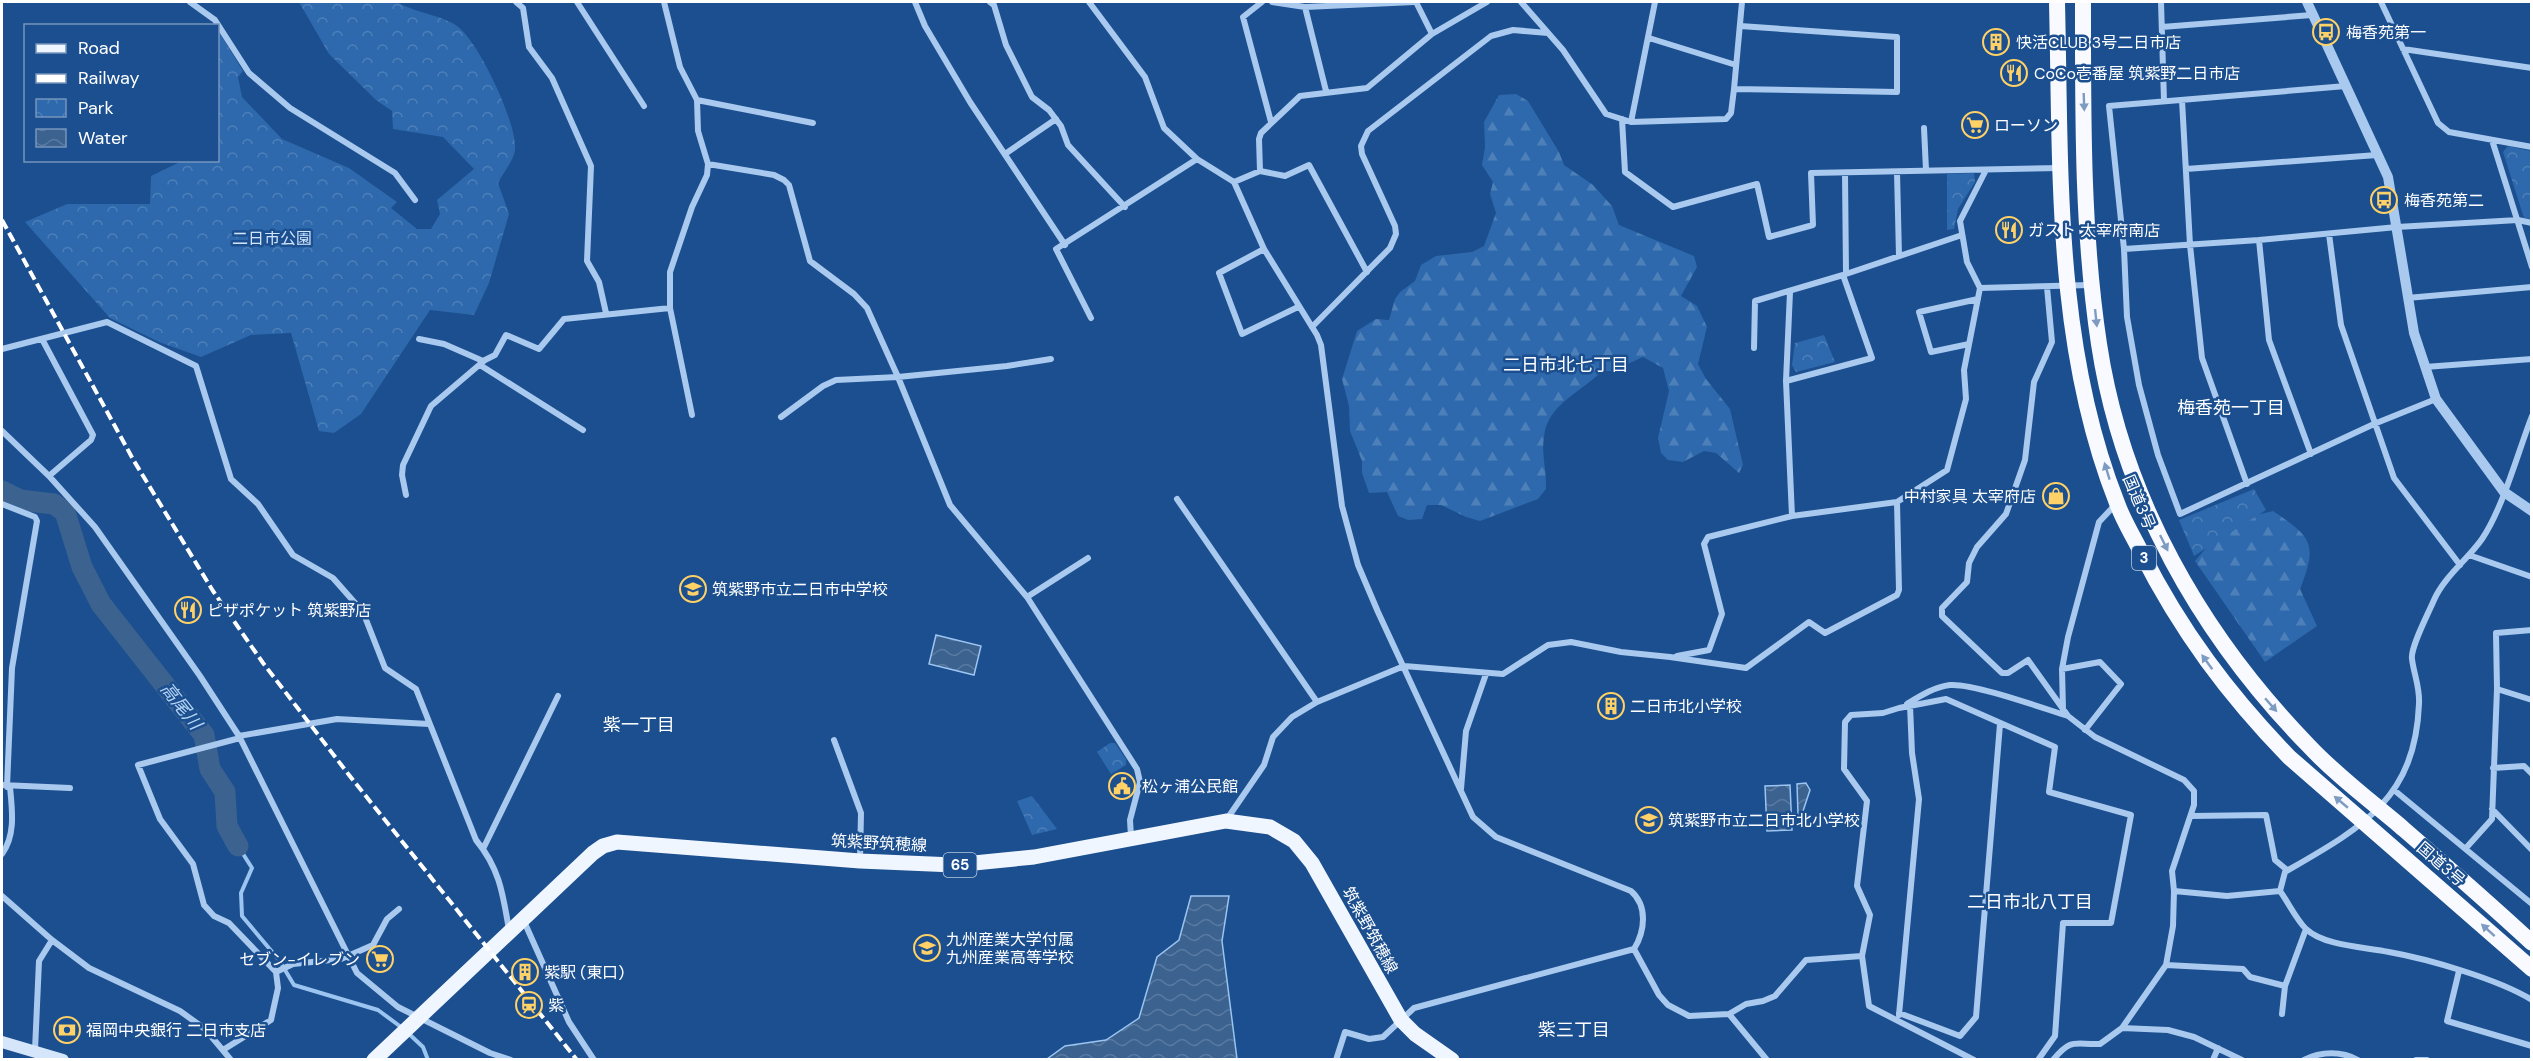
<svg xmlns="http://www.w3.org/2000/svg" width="2533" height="1061" font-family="'DM Sans','Noto Sans JP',sans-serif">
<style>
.forest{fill:url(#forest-firs)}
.park{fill:url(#park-crowns)}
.water{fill:url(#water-waves);stroke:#9cc4f0;stroke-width:1.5}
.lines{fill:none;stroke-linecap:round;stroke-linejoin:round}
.stream{stroke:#9cc4f0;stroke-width:4}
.river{stroke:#3c6290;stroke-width:21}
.minor{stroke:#a9c9ee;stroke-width:6}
.tertiary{stroke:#a9c9ee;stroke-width:10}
.secondary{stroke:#d6e6fa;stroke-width:12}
.primary{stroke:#f0f6ff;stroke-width:15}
.trunk{stroke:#f8faff;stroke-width:16}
.rail{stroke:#fff;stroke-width:4;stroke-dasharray:10 4.5;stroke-linecap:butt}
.oneway{fill:#7e9cc1}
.labels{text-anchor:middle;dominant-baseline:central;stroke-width:5;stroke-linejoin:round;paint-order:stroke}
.shield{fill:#1b4f8f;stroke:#bbcadd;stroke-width:1.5}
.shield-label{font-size:15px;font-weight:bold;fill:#fff}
.poi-label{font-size:16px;fill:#fff;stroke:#1b4f8f;text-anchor:start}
.park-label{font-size:16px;fill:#cfe3fa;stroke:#1b4f8f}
.street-label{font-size:16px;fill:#fff;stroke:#1b4f8f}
.neighbourhood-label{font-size:18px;fill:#fff;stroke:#1b4f8f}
.water-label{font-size:18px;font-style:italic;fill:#b5d3f5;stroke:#1b4f8f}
</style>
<defs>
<pattern id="forest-firs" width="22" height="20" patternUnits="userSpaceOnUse" patternTransform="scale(1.5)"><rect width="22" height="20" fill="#2e69ad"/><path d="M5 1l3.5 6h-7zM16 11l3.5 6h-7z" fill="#4d80b9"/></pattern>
<pattern id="park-crowns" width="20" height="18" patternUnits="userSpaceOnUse" patternTransform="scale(1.5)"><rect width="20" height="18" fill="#2e69ad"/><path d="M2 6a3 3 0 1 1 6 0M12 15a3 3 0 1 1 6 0" fill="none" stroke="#4d80b9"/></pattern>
<pattern id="water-waves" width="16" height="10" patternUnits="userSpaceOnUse" patternTransform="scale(1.5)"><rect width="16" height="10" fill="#3c6290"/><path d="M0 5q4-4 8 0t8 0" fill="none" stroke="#597aa1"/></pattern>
</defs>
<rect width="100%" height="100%" fill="#1b4f8f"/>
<!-- forest -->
<path class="forest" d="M 1516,94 L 1528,101 L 1559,152 L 1564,165 L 1593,185 L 1612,206 L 1619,225 L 1694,256 L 1697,267 L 1681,296 L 1697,306 L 1707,327 L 1698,364 L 1706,379 L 1730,409 L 1743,465 L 1739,473 L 1716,453 L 1704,451 L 1683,462 L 1668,460 L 1661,453 L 1658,438 L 1669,391 L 1663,368 L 1643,357 L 1612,371 L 1602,371 C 1582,392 1547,404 1544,437 C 1541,454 1547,472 1546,489 L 1538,499 L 1480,521 L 1466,517 L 1441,505 L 1427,505 L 1422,519 L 1408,520 L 1398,516 L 1387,492 L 1369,493 L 1362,473 L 1362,461 L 1350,431 L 1349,406 L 1342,379 L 1357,331 L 1376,319 L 1389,320 L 1395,299 L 1400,292 L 1415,281 L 1421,265 L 1436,256 L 1472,252 L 1484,246 L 1496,213 L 1490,194 L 1493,182 L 1482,165 L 1485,147 L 1484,122 L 1499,95 Z
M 2273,511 C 2312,537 2318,544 2300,589 L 2317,626 L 2265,662 L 2195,561 L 2228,522 Z"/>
<!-- park -->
<path class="park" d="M 299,2 L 397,2 C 415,13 442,15 457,26 C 478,40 518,125 515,150 C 514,160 503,173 498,183 L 509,214 L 489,283 L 474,315 L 430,310 L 361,414 L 334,433 L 319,431 L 291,333 L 251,335 L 201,357 L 159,342 L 110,318 L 25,222 L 67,204 L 150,204 L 151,176 L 182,161 L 218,160 L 218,30 L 243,71 L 238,77 L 242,97 L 282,139 L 349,168 L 397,202 L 391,208 L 417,229 L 431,229 L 440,214 L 437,200 L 474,169 L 443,137 L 393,129 L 392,111 L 376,100 L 329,54 Z
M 2508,146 L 2531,151 L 2531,219 L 2524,218 L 2503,152 Z
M 1974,173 L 1975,182 L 1958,209 L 1954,229 L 1947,230 L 1947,174 Z
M 1824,335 L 1835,362 L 1796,372 L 1792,365 L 1795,343 Z
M 2254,489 L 2266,510 L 2194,556 L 2179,520 Z
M 1110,743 L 1115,743 L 1126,759 L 1126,765 L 1111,774 L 1097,752 Z
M 1032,796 L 1057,829 L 1032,835 L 1017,801 Z"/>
<!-- water -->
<path class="water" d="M 936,635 L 981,646 L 974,675 L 929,664 Z
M 1806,783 L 1810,790 L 1802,814 L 1798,814 L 1797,784 Z
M 1790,785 L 1792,830 L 1767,831 L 1765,786 Z
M 1191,896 L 1229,896 L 1222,941 L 1237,1059 L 1047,1059 L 1065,1046 L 1106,1040 L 1139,1018 L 1157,957 L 1179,940 Z"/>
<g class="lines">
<!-- stream -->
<path class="stream" d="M 238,846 L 252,868 L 241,893 L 242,916 L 279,960 L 294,985 L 378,1010 L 401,1027
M 407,1032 L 423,1047 L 428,1060"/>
<!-- river -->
<path class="river" d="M 2,491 L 20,500 L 54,504 L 65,512 L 82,567 L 101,604 L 204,735 L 210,769 L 225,792 L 227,826 L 238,846"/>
<!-- minor -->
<path class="minor" d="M 190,2 L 215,20 L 249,73 L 290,108 L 395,173 L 415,200
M 516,2 L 523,8 L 529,47 L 552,78 L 591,166 L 587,261 L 599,282 L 606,313
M 577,2 L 644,106
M 664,2 L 680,67 L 697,100 L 698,131 L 708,164 L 707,175 L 692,207 L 670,272 L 670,308 L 692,415
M 915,2 L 925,26 L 970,102 L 1065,245
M 990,2 L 994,5 L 1006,45 L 1032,97 L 1049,110 L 1061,126 L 1068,145 L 1125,207
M 1089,2 L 1145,77 L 1164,128 L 1197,159 L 1234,182 L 1264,249 L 1317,335 L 1321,345 L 1342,506 L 1358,565 L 1378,612 L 1473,817 L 1496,837 L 1631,891 C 1648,906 1645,931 1634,949 L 1414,1008 L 1383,1037 L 1369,1039 L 1345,1032 L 1336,1060
M 1262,2 L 1243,17 L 1271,122
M 1272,2 L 1305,7 L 1414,2
M 1416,2 L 1432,34
M 1521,2 L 1563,50 L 1606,114 L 1631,122 L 1726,119 L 1731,113 L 1734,89 L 1897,92 L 1897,37 L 1740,26
M 2161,2 L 2164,101
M 2381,2 L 2438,123 L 2449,132 L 2532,147
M 1305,7 L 1326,91
M 2162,27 L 2312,15
M 1649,38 L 1736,65
M 2403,49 L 2532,68
M 2346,86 L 2109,106 L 2124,249 L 2127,317 L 2139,385 L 2158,455 L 2180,514 L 2374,424 L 2436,399
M 1734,89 L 1742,2
M 697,100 L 813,123
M 2182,100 L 2190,245 L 2202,358 L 2247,484
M 1622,119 L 1625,172 L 1673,207 L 1757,184 L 1769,237 L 1813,225 L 1811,173 L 2060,168
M 1631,122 L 1655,2
M 1924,128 L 1926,170
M 2492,140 L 2532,267
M 1005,154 L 1056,119
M 708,164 L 774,175 L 784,180 L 789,185 L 810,261 L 854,294 L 867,308 L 898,377 L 950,505 L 1027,597 L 1137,769 L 1140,782 L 1130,820 L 1131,837
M 2186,169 L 2377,155
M 1986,170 L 1960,221 L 1967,262 L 1980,288 L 2090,285
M 1260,171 L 1285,176 L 1309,165 L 1367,272
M 1897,172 L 1899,256
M 1845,173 L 1846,274
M 1234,182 L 1260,171 L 1259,139 L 1261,133 L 1300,96 L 1367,88 L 1432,34 L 1487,2
M 2329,234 L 2341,325 L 2394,478 L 2460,565
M 2259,240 L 2269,340 L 2311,454
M 1264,249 L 1219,273 L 1242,334 L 1298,307
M 2124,249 L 2259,240 L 2397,227 L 2518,220 L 2532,223
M 2047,287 L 2052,342 L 2034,382 L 2025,460 L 2006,514 L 1977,547 L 1969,563 L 1967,582 L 1942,608 L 1942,616 L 2002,673 L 2008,673 L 2028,660 L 2068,716 L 2095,737 L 2184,780 L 2194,791 L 2194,805 L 2172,871 L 2174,891 L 2173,926 L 2166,965 L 2122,1028 L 2100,1044 C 2075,1045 2072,1037 2053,1060
M 1790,292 L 1786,381 L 1792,516
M 2407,298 L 2532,287
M 1091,318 L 1056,249 L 1197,159
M 1312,327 L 1390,248 L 1396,234 L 1395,226 L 1362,154 L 1361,146 L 1368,131 L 1491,36 L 1513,30 L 1548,33
M 42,339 L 93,435 L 91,440 L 49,476
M 419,339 L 444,344 L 483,361
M 1969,344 L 1931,352 L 1919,312 L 1978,299
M 1754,348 L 1755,301 L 1843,275 L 1962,235
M 2,349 L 107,322 L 196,366 L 231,479 L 258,504 L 293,555 L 333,578 L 363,612 L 385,668 L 416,689 L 476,840 C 500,869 503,895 509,930
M 480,365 L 583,430
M 2425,367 L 2532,359
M 1786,381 L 1872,358 L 1843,275
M 2532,416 C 2518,452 2503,508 2482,539 C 2468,559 2444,577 2434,600 C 2429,612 2410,648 2412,659 C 2414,675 2420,687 2419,704 C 2415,800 2361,828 2285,872 L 2280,891 C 2288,902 2296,919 2306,929 C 2324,946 2365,947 2389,952 C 2428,959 2498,979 2532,1000
M 781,417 L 823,386 L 836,380 L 898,377 L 1007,366 L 1051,359
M 2,431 L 49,476 L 95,527 L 200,676 L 239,736 L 357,973 L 398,1007 L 490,1053 L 511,1060
M 406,495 L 402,475 L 403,465 L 431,406 L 485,360 L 495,355 L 506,335 L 539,349 L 564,319 L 670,308
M 1177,499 L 1317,702
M 2,504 L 35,517 L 37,521 L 12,668 L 7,787
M 2469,555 L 2532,577
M 1027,597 L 1088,558
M 1677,656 L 1709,650 L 1722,614 L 1704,544 L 1708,537 L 1792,516 L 1897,502 L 1947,470 L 1966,399 L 1964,370 L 1980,288
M 2062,669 L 2100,662 L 2121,684 L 2085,730
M 2497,689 L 2532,700
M 1907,704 C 1920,696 1934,687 1950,685 C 1973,683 2042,708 2068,716
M 2063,709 L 2062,669 L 2068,637 L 2099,522 L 2115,505
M 239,736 L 337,719 L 429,724
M 834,740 L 861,813 L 860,860
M 2493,768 L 2524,766 L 2532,774
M 2,785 L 70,788
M 1461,789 L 1466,731 L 1486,674
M 2394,790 L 2532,904
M 2492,809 L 2532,850
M 2191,816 L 2266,815 L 2275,860 L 2287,870
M 1227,819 L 1264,765 L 1273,737 L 1292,717 L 1317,702 L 1404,666 L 1503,674 L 1548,645 L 1571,642 L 1621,652 L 1670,657 L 1746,668 L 1809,622 L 1825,633 L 1897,595 L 1899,590 L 1897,502
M 2466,848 L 2492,819 L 2497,689 L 2496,633 L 2532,630
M 483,849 L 558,696
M 2,854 C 16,835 12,809 10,787
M 2174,891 L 2227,896 L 2280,891
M 2,896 L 52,940 L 89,968 L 180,1011 L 205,1029 L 231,1060
M 523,919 L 569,1022 L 594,1060
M 1634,949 L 1659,995 L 1668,1005 L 1689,1016 L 1729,1014 L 1746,1004 L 1763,1001 L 1775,996 L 1806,960 L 1862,956
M 2166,965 L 2243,969 L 2250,977 L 2285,986 L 2306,929
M 2459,971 L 2447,1021 L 2532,1046
M 276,972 L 293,964 L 341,959 L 373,945 L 387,919 L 399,909
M 1899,1013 L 1960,1036 L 1976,1017 L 2000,724
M 1729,1014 L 1767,1060
M 2282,1014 L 2285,986
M 1899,1015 L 1919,799 L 1912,753 L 1910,705
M 2122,1028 L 2168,1030 L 2194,1037 L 2242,1060
M 35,1050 L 39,961 L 52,940
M 223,1050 L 271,1020 L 278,988 L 276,972 L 229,923 L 214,916 L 204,905 L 193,864 L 160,819 L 138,765 L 240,738
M 1974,1060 L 1869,1006 L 1862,956 L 1870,915 L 1857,886 L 1867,801 L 1844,769 L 1845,722 L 1851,715 L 1883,713 L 1899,708 L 1946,699 L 2055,747 L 2049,792 L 2131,815 L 2111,923 L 2063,923 L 2055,1036 L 2038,1060
M 2213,1060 L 2218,1048
M 2304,1060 C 2321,1051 2342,1051 2358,1060
M 2416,1060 L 2427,1060"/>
<!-- tertiary -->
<path class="tertiary" d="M 2307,2 L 2388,177 L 2414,333 L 2436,399 L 2504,492 L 2532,511"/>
<!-- secondary -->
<path class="secondary" d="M 2,1042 L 63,1060"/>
<!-- primary -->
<path class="primary" d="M 374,1060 L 593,853 L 603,846 L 617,842 L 860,861 L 954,865 L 1034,857 L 1226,821 L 1270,827 L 1294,841 L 1312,863 L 1401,1020 L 1415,1034 L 1452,1060"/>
<!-- trunk -->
<path class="trunk" d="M 2057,2 C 2061,169 2054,344 2117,503 C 2123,520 2133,536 2141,552 C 2181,631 2228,694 2289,757 L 2532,969
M 2083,2 C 2083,115 2082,232 2099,344 C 2122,497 2201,635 2308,745 C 2335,774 2368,799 2399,825 C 2444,864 2488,902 2532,943"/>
<!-- rail -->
<path class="rail" d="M 2,220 L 134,461 L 213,591 L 263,663 L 349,775 L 577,1060"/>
</g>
<!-- one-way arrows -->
<defs><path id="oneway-solid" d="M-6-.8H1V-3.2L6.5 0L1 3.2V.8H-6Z" transform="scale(1.5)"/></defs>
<g class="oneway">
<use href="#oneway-solid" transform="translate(2084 102) rotate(88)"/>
<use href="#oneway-solid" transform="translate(2096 318) rotate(84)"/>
<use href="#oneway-solid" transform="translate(2107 471) rotate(-107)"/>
<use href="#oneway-solid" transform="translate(2164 543) rotate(64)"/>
<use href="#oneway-solid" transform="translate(2207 662) rotate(-126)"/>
<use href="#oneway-solid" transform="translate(2271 705) rotate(49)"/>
<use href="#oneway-solid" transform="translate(2341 802) rotate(-140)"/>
<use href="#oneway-solid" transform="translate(2488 930) rotate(-138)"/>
</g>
<!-- icons -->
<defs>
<symbol id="bus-ring" viewBox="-11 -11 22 22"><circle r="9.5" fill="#1b4f8f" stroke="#ffd166" stroke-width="1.5"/><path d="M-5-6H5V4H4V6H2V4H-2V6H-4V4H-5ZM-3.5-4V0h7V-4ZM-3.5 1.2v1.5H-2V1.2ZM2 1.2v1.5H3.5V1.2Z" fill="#ffd166"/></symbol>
<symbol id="building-ring" viewBox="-11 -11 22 22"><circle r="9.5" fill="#1b4f8f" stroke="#ffd166" stroke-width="1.5"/><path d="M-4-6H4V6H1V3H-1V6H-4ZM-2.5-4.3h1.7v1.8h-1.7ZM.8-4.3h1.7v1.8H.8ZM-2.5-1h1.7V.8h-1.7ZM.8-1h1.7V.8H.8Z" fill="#ffd166"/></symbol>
<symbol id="restaurant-ring" viewBox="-11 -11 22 22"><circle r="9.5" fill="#1b4f8f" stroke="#ffd166" stroke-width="1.5"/><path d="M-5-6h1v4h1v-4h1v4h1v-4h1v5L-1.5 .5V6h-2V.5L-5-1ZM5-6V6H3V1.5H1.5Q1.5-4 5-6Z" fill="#ffd166"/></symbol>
<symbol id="supermarket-ring" viewBox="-11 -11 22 22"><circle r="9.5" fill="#1b4f8f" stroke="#ffd166" stroke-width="1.5"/><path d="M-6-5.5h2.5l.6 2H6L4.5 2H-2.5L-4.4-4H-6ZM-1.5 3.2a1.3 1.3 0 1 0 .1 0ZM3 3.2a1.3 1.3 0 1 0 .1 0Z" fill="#ffd166"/></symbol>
<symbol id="shop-ring" viewBox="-11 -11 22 22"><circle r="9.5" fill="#1b4f8f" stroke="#ffd166" stroke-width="1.5"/><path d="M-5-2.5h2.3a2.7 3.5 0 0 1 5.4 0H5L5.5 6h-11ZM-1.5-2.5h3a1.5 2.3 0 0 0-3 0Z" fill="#ffd166"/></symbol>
<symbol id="school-ring" viewBox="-11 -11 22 22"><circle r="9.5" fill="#1b4f8f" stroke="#ffd166" stroke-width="1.5"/><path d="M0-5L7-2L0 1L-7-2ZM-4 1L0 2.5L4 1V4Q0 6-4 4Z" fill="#ffd166"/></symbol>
<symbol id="civic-ring" viewBox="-11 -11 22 22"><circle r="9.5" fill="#1b4f8f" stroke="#ffd166" stroke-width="1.5"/><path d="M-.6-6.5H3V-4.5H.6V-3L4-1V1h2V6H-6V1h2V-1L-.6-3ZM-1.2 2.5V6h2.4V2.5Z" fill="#ffd166"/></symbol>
<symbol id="station-ring" viewBox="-11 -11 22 22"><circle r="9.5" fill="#1b4f8f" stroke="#ffd166" stroke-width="1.5"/><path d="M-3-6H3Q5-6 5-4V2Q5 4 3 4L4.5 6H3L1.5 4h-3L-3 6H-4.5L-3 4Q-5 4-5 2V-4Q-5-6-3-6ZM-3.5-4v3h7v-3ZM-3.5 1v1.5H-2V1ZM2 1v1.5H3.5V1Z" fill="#ffd166"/></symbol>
<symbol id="bank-ring" viewBox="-11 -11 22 22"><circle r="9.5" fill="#1b4f8f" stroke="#ffd166" stroke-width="1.5"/><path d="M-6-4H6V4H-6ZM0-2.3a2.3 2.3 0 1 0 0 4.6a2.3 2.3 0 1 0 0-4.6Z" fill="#ffd166"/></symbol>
</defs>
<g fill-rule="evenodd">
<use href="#bus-ring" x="2311" y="17" width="30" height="30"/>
<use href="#building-ring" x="1981" y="27" width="30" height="30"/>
<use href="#restaurant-ring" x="1999" y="58" width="30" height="30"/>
<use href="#supermarket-ring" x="1960" y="110" width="30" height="30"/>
<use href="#bus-ring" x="2369" y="185" width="30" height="30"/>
<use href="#restaurant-ring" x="1994" y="215" width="30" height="30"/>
<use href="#shop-ring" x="2041" y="481" width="30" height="30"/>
<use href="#school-ring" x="678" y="574" width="30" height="30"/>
<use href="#restaurant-ring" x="173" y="595" width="30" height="30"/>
<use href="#building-ring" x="1596" y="691" width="30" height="30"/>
<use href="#civic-ring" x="1107" y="771" width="30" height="30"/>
<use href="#school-ring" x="1634" y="805" width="30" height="30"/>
<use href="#school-ring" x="912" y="933" width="30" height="30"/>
<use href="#supermarket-ring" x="365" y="944" width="30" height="30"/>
<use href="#building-ring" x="510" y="957" width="30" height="30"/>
<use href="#station-ring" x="514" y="990" width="30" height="30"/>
<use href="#bank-ring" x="52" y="1015" width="30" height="30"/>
</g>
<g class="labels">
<!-- shield labels -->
<g class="shield">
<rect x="2132" y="546" width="24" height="24" rx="4.5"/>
<rect x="943.5" y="853" width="33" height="24" rx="4.5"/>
</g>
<g class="shield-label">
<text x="2144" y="558">3</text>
<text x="960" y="865">65</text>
</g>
<!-- poi labels -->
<g class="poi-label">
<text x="2346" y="32">梅香苑第一</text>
<text x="2016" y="42">快活CLUB 3号二日市店</text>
<text x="2034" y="73">CoCo壱番屋 筑紫野二日市店</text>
<text x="1994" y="125">ローソン</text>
<text x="2404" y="200">梅香苑第二</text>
<text x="2028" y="230">ガスト 太宰府南店</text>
<text x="2036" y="496" text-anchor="end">中村家具 太宰府店</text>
<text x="712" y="589">筑紫野市立二日市中学校</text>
<text x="207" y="610">ピザポケット 筑紫野店</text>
<text x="1630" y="706">二日市北小学校</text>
<text x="1142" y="786">松ヶ浦公民館</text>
<text x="1668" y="820">筑紫野市立二日市北小学校</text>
<text x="946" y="939">九州産業大学付属<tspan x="946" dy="18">九州産業高等学校</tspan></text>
<text x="360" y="959" text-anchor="end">セブン-イレブン</text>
<text x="544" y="972">紫駅 (東口)</text>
<text x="548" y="1005">紫</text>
<text x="86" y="1030">福岡中央銀行 二日市支店</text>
</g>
<!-- park labels -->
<g class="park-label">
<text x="272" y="238">二日市公園</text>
</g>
<!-- street labels -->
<g class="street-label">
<text transform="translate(2139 502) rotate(67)">国道3号</text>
<text transform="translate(879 843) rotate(3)">筑紫野筑穂線</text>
<text transform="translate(2441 864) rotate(41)">国道3号</text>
<text transform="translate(1370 930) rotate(61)">筑紫野筑穂線</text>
</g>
<!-- neighbourhood labels -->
<g class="neighbourhood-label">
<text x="1566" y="365">二日市北七丁目</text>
<text x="2231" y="408">梅香苑一丁目</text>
<text x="639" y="725">紫一丁目</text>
<text x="2030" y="902">二日市北八丁目</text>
<text x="1574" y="1030">紫三丁目</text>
</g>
<!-- water labels -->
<g class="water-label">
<text transform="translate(181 706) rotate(52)">高尾川</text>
</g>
</g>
<!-- border -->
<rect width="2533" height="1061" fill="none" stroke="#ffffff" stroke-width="6"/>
<!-- legend -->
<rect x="24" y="24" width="195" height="138" fill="#1b4f8f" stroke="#7695bc" stroke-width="1.5"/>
<rect x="36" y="44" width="30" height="9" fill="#f0f6ff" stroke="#7695bc" stroke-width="1.5"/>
<text x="78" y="54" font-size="18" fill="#ffffff">Road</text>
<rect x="36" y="74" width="30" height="9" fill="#ffffff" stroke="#7695bc" stroke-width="1.5"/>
<text x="78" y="84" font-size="18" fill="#ffffff">Railway</text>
<rect x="36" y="99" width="30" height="18" fill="url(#park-crowns)" stroke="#7695bc" stroke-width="1.5"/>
<text x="78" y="114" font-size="18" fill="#ffffff">Park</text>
<rect x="36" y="129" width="30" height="18" fill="url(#water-waves)" stroke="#7695bc" stroke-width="1.5"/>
<text x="78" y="144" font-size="18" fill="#ffffff">Water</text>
</svg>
